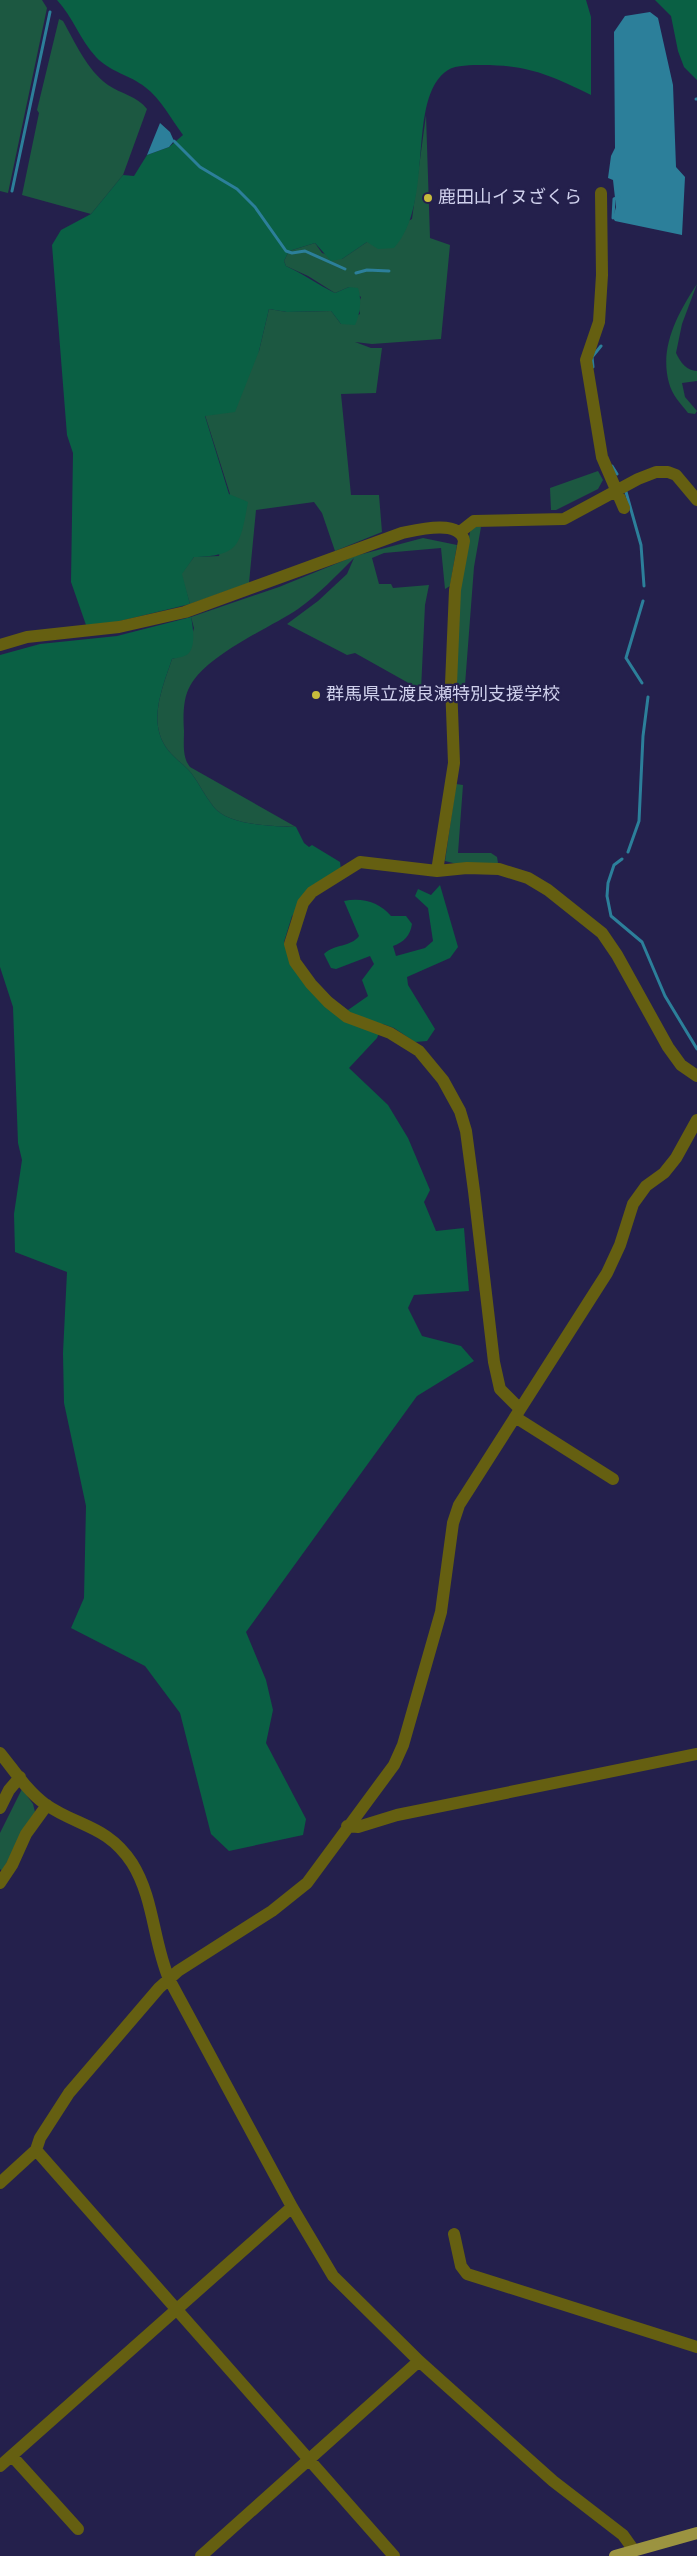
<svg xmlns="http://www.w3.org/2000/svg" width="697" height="2556" font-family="'Alegreya Sans','Noto Sans JP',sans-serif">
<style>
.green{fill:#1c5841}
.forest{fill:#0a6044}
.water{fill:#2c7f9a}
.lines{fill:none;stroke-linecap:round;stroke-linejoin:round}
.stream{stroke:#2c7f9a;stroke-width:3}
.minor{stroke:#655f11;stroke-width:12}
.major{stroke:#9b9340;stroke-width:12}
.poi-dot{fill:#c7bb3c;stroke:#24204c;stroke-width:2}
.labels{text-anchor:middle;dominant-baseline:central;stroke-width:4.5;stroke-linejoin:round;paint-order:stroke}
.poi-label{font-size:18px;fill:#cfd0ec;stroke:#24204c;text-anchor:start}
</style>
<rect width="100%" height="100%" fill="#24204c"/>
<!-- green -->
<path class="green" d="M 0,0 L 42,0 L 47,8 L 8,193 L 0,191 Z
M 59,19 L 63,21 C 75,42 87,70 108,85 C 121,94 137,96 147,109 L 123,175 L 91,214 L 22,195 L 39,113 L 37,110 Z
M 426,115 L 430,238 L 450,245 L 441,339 L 372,344 L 355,342 L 371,348 L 382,348 L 376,393 L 341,394 L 351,495 L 379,495 L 382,532 L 335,551 L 322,513 L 314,502 L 256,510 L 249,583 L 190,604 L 181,574 L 194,557 L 219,556 L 230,494 L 205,415 L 215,414 L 259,351 L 269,309 L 287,312 L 331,311 L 341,324 L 360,314 L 358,305 L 361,297 L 349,287 L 335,293 L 308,276 L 286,266 L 284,261 L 289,251 L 315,243 L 322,253 L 342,259 L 367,242 L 412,219 Z
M 697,284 L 682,324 L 676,353 C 680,362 687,371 697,371 L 697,381 L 682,383 L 685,397 L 697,411 L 695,414 L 688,413 C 681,404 672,395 669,383 C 659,347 678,313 697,284 Z
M 598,471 L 603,480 L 598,489 L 556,510 L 551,510 L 550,488 Z
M 473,526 L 481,527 L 474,567 L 464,698 L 455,698 L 460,592 L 470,532 Z
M 423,538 L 457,545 L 450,586 L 445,589 L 441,548 L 384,553 L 372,558 L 379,584 L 391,584 L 393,588 L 429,585 L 425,605 L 421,690 L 355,653 L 347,655 L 287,624 L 318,601 L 347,574 L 354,558 C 336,576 319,594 298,609 C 268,629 208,654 190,686 C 183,698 183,717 184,731 C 184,743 182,757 190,767 L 296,827 C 274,826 227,826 213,806 C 205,796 200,785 192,774 C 185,765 175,759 168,750 C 147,723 162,689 172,659 L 187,654 L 194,628 L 191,617 L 279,587 L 355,556 Z
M 456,784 L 463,785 L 458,853 L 491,853 L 497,857 L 498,863 L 457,864 L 445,861 Z
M 22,1789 L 33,1804 L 35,1812 L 2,1871 L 0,1869 L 0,1833 Z"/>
<!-- forest -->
<path class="forest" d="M 57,0 L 586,0 L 591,17 L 591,95 C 550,75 528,65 482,65 C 472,65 456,65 448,70 C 405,98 436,203 394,248 L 378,249 L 367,242 L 342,259 L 331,261 L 315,243 L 289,251 L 284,261 L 286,266 C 304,274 318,285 335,293 L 349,287 L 358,288 C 362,299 360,315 355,325 L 341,324 L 331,311 L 287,312 L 269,309 L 259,351 L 235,412 L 205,416 L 229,494 L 248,502 C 240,545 240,556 194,557 L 182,574 L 190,604 L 116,622 L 86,625 L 71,582 L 73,453 L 67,435 L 52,245 L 61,230 L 91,214 L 123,175 L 134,176 L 147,155 L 169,147 L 183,135 C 171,119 161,99 145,87 C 130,75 110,72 96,57 C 80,40 73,17 57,0 Z
M 655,0 L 697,0 L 697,80 L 684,67 L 678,51 L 671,16 Z
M 191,617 C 193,626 196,647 188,654 C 184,657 176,658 172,659 C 162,689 147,723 168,750 C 175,759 185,765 192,774 C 200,785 205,796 213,806 C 227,826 274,826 296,827 L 304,843 L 309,847 L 312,845 L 340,862 L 341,870 L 292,916 L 284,942 L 297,974 L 348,1010 L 368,996 L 362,980 L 374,964 L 370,956 L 336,969 L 331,968 L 324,954 C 334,944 351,947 359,936 L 344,901 C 361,897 380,902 391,916 L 406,916 L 412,924 C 410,936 404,942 393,946 L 396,956 L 425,948 L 433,941 L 428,908 L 415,896 L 418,889 L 431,895 L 440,885 L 458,947 L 450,958 L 407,977 L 408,985 L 435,1029 L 427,1041 L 415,1042 L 394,1028 L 383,1024 L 377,1038 L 349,1068 L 388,1105 L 408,1138 L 430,1190 L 424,1202 L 436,1231 L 464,1228 L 469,1291 L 414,1295 L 408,1308 L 422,1336 L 461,1346 L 474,1361 L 417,1396 L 246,1632 L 266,1680 L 273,1710 L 266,1743 L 306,1819 L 303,1835 L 229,1851 L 211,1834 L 180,1713 L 145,1666 L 71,1628 L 84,1598 L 86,1506 L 64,1403 L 63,1353 L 67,1272 L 15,1252 L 14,1214 L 22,1160 L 18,1143 L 13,1007 L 0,967 L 0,655 L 40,644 L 117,636 Z"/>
<!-- water -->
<path class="water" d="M 650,12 L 658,18 L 673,85 L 676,167 L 685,177 L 682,235 L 615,221 L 613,218 L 616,207 L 613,180 L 608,178 L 611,156 L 615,148 L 614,32 L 625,16 Z
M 160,123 L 170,132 L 174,141 L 169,147 L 147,155 Z"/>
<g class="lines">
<!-- stream -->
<path class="stream" d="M 696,99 L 697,99
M 174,141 L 200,167 L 237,189 L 255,207 L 286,251 L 292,253 L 305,251 L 345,269
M 12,191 L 50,12
M 613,218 L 614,199 L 619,197
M 356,273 L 367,270 L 389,271
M 593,367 L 592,357 L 601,346
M 612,466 L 617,474
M 626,492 L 641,545 L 644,586
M 642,683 L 626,658 L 643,601
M 628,852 L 639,821 L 643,736 L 648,697
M 622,859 L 614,865 L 608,883 L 607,896 L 611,916 L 642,942 L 665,996 L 697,1049"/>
<!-- minor -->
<path class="minor" d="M 601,193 L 602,275 L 599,322 L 586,360 L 602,457 L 624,508
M 460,532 L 474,521 L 564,519 L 638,479 L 656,472 L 668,472 L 676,475 L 697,500
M 0,645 L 27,637 L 119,627 L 185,612 L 402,533 C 417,530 460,519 464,541 L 455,590 L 451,684 L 454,763 L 437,871
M 520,1409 L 500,1389 L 494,1362 L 474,1191 L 466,1131 L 460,1111 L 443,1080 L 419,1051 L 390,1033 L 347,1017 L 328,1002 L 311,984 L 295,962 L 290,944 L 303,903 L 312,892 L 360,862 L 437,871 L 467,868 L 499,869 L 528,878 L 548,890 L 602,933 L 617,955 L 668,1047 L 681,1065 L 697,1076
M 515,1417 L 613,1479
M 0,1753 C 14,1770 27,1791 45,1804 C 78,1827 107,1825 132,1863 C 154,1898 153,1941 169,1979 L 292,2207 L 333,2276 L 419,2361 L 553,2481 L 623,2535 L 633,2549
M 0,1808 L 9,1790 L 20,1777
M 347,1826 L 358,1827 L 397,1815 L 697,1754
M 0,1883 L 12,1865 L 26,1834 L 47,1805
M 36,2150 L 394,2556
M 0,2183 L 36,2150 L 40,2138 L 69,2093 L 159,1988 L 178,1971 L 272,1911 L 307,1883 L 394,1765 L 403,1745 L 441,1612 L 453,1523 L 459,1505 L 607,1273 L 620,1245 L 633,1204 L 646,1186 L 664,1173 L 676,1158 L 697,1120
M 454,2234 L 461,2266 L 467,2274 L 697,2347
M 12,2456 L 78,2529
M 0,2466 L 292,2207
M 201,2556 L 419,2361"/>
<!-- major -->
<path class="major" d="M 615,2556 L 697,2533"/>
</g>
<!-- markers -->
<g class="poi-dot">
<circle cx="428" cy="198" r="5"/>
<circle cx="316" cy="695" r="5"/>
</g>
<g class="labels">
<!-- poi labels -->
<g class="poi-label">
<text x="438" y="198">鹿田山イヌざくら</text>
<text x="326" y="695">群馬県立渡良瀬特別支援学校</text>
</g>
</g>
</svg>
